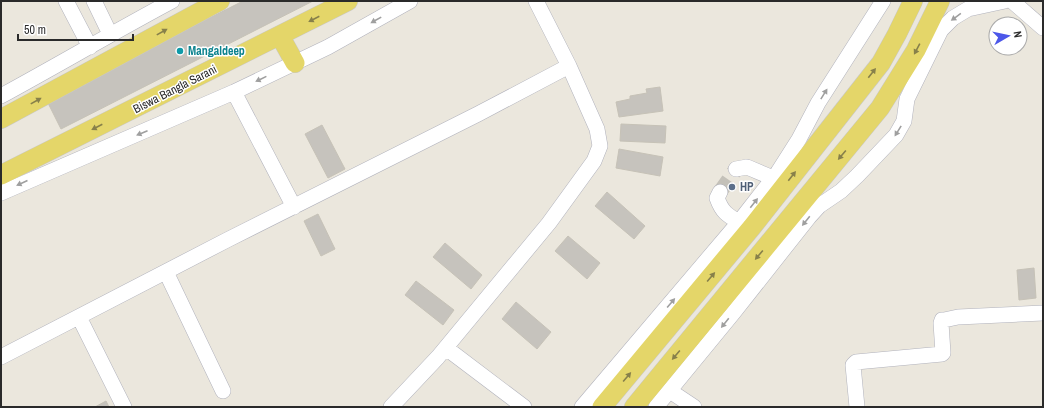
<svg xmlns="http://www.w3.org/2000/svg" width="1044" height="408" font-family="'Archivo Narrow',sans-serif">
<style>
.building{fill:#c6c3bd;stroke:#c6c2b7}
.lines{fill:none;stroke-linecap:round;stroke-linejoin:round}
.minor-tunnel{stroke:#c4c1b9;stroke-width:15;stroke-dasharray:15 8;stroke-linecap:butt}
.minor-casing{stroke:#b1b2bc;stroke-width:16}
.major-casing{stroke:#c8c8c8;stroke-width:20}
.minor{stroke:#fff;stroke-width:15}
.major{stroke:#e4d669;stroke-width:19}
.oneway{fill:#9f9f9f}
.oneway2{fill:#87804a}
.culture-dot{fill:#0f9aa8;stroke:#fff;stroke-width:1.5}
.service-dot{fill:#5c6f8a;stroke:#fff;stroke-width:1.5}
.labels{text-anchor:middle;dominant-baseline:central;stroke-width:3;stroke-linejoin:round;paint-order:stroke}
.culture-label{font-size:12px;font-weight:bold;fill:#0d838f;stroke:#fff;text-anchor:start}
.street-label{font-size:12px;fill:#2a2a2a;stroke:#fff}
.service-label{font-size:12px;font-weight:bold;fill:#4e5e75;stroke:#fff;text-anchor:start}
</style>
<rect width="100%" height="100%" fill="#ebe7dd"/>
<!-- building -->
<path class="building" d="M 243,1 L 313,1 L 61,129 L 47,101 Z
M 660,87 L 663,111 L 619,117 L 616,102 L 630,99 L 630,96 L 647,93 L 646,89 Z
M 621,124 L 666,126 L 665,143 L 620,141 Z
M 322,125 L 345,169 L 328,178 L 305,134 Z
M 619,149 L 663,157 L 660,176 L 616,168 Z
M 607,192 L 645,226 L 634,239 L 595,206 Z
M 318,214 L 335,249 L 321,256 L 304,221 Z
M 568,236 L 600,263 L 587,279 L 555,251 Z
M 445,243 L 482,275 L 471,289 L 433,257 Z
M 1034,268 L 1036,298 L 1019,300 L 1017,270 Z
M 416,281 L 454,310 L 443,325 L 405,295 Z
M 516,302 L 551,332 L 537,349 L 502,319 Z
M 106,401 L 109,407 L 95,407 Z"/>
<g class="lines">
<!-- minor-tunnel -->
<path class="minor-tunnel" d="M 720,192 L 736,169"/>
<defs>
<path id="minor" d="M 66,1 L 90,47
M 94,1 L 110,34
M 1012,1 L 1043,28
M 234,92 L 294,207
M 1,96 C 58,65 114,32 172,1
M 736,169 L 747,167 L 773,178
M 720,192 L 717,198 C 722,212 727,215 739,222
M 1,193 L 234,92 L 328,47 L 410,1
M 166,272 L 223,391
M 79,317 L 124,407
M 446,348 L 524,407
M 1,357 L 227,240 L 478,114 L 569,66
M 670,391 L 694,407
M 391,407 L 438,357 L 549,223 L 594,161 L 600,146 L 597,129 L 569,66 L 536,1
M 582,407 L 739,222 L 778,172 L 799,139 L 818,103 L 883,1
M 656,407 L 734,312 L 809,217 L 819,206 L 841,191 L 857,176 L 896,135 L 904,121 L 907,99 L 941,30 L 953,18 L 968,9 L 1005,1
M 857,407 L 853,365 L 856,362 L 942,354 L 943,353 L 941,323 L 942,320 L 944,320 L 958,317 L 1043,313"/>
<path id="major" d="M 280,36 L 295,63
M 1,119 L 220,1
M 1,175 L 348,1
M 602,407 L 752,227 L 881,63 L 897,34 L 913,1
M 634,407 L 880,108 L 916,50 L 940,1"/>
</defs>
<!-- minor casing -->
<use href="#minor" class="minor-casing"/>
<!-- major casing -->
<use href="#major" class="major-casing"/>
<!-- minor -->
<use href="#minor" class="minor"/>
<!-- major -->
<use href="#major" class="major"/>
</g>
<!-- one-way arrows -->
<defs><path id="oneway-solid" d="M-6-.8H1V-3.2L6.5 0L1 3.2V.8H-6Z"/></defs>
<g class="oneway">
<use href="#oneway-solid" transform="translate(956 17) rotate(144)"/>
<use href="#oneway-solid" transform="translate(376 20) rotate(151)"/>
<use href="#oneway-solid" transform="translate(261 79) rotate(154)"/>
<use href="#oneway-solid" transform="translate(824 94) rotate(-58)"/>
<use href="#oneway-solid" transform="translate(898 131) rotate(122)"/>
<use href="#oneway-solid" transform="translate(142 133) rotate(157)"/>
<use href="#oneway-solid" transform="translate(22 183) rotate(156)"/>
<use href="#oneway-solid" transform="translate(754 203) rotate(-52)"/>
<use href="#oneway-solid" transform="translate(806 221) rotate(129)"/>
<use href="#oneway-solid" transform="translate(671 303) rotate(-50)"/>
<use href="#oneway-solid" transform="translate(725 323) rotate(129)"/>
</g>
<g class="oneway2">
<use href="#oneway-solid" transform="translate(314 19) rotate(153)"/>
<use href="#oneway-solid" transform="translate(162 32) rotate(-29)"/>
<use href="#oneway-solid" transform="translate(917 49) rotate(118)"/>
<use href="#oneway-solid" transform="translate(872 73) rotate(-52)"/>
<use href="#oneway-solid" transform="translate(36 101) rotate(-29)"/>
<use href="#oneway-solid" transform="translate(97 127) rotate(153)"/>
<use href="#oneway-solid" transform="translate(842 155) rotate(130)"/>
<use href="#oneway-solid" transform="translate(792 176) rotate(-52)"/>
<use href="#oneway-solid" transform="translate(759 255) rotate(130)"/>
<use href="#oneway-solid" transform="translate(711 277) rotate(-50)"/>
<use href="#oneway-solid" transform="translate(676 355) rotate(130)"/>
<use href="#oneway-solid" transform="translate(627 377) rotate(-50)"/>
</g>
<!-- markers -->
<circle class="culture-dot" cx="180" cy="51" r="4"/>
<circle class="service-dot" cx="732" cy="187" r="4"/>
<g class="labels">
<!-- culture labels -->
<g class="culture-label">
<text x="188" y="51">Mangaldeep</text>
</g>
<!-- street labels -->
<g class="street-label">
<text transform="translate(175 89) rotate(-27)">Biswa Bangla Sarani</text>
</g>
<!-- service labels -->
<g class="service-label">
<text x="740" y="187">HP</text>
</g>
</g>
<!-- border -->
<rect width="1044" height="408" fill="none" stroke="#2a2a2a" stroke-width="4"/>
<!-- north arrow -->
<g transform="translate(1008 36) rotate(81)"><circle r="19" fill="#ffffff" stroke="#aaaaaa"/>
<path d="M0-3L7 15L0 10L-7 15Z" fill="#4c57e9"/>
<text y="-6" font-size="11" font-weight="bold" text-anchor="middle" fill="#2a2a2a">N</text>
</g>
<!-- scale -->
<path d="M18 34v6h115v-6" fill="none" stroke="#2a2a2a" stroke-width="2"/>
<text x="24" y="34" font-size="12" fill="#2a2a2a" stroke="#ffffff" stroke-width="3" paint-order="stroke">50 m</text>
</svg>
